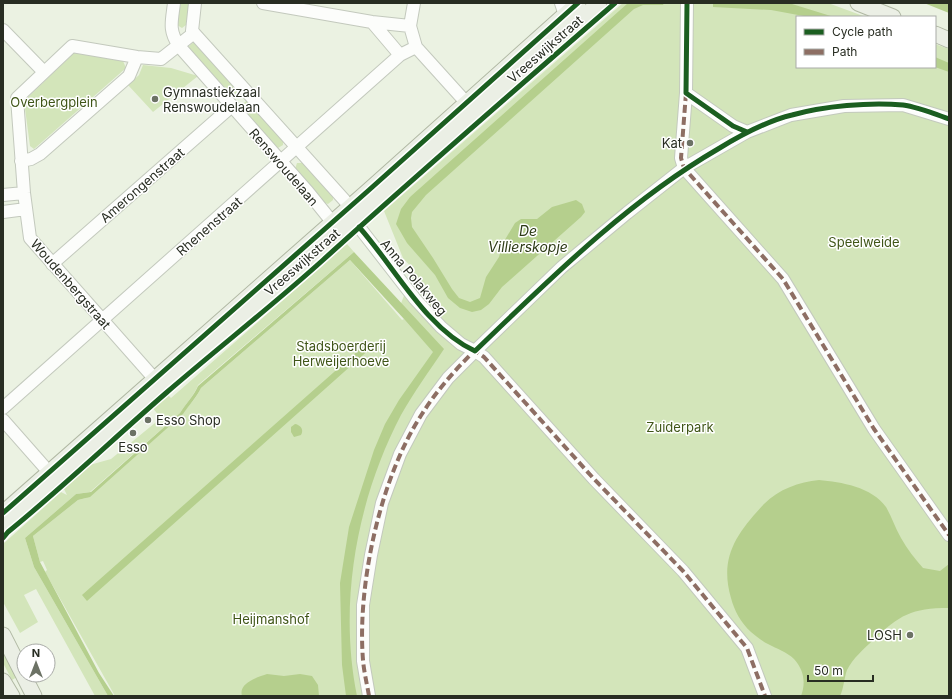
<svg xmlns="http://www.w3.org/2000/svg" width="952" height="699" font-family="Inter,sans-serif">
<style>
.green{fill:#d3e5ba}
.water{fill:#b5cf8d}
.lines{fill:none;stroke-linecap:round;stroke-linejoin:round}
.minor-casing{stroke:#c3c9bd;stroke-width:14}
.major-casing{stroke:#b0b8a3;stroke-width:17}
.minor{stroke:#fcfdfb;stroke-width:12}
.major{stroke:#ebefe5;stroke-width:15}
.quiet{stroke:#8d6e63;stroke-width:4;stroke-dasharray:8 4;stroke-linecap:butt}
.cycleway-casing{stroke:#fff;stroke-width:8}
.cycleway{stroke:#1b5e20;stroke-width:5}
.poi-dot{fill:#6c7265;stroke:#fff;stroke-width:1.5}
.labels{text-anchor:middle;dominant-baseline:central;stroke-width:3;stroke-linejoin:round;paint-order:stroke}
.street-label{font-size:13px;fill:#282d22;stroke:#fff}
.poi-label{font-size:13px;fill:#282d22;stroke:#fff;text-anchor:start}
.park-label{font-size:13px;fill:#3f5517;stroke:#fff}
.water-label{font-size:14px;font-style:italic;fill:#2d3b16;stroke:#fff}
</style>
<rect width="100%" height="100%" fill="#ebf2e2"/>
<!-- green -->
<path class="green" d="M 181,3 L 188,3 L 189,6 L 186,25 L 182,28 L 177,25 L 177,22 Z
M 623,3 L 828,3 L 866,17 L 797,17 L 797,67 L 935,67 L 935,44 L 949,49 L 949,696 L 115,696 L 45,572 L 47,570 L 43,561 L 40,562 L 33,536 L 78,500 L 86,498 L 184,412 C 190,404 197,397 201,388 L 350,260 L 402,320 L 404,319 L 422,339 L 400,306 L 414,270 L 403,258 L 384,211 Z
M 194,42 L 242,93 L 234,100 L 190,50 L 189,46 Z
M 74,53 L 123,61 L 126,68 L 34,149 L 30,146 L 24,101 Z
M 143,65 L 171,68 L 198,76 L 153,112 L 128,85 L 139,75 Z
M 247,100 L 283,140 L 283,145 L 278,148 L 274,145 L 240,107 Z
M 297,163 L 303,163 L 333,197 L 333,200 L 328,204 L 325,203 L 295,169 Z
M 347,244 L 354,252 L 198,385 C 194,396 186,403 180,413 L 90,492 L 76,494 L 25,538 L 34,567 L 108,696 L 95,696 L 36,589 L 24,595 L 38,622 L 20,633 L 3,602 L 3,544 L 61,492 L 67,495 L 64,489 L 71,479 L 86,466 L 111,459 L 161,418 L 151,406 L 166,393 L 171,398 Z
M 3,651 L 17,677 L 12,680 L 3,663 Z"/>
<!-- water -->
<path class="water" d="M 628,3 L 664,3 L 663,5 L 643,5 L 634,9 L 426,195 L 412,212 L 411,218 L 412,227 L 433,258 L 452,289 L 459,298 L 470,302 L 480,298 L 486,277 L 499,257 L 503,243 L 515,223 L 521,219 L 537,219 L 552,207 L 576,200 L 582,204 L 585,212 L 581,217 L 502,287 L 489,304 L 481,310 L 472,312 L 460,308 L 448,298 L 435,275 L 407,243 L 396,224 L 401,209 L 410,197 Z
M 713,3 L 792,4 L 834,17 L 809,17 L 771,10 L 713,7 Z
M 924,3 L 949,3 L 949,13 Z
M 935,57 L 949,63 L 949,72 L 935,67 Z
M 354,252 L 444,349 C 430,370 414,392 401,415 C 357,499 338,603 357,696 L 346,696 L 342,665 L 340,583 L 349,527 L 374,450 L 385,424 L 399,400 L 433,352 L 404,319 L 350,260 L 201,388 C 197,397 189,405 183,414 L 90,497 L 78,500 L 33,536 L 40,562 L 99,673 L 114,696 L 108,696 L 34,567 L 25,538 L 76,494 L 91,492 L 180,413 C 186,403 194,396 198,386 Z
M 368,342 L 372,347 L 87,601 L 82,595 Z
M 295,424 C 301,425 304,430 301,435 L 294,437 L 291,432 L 291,427 Z
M 819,480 C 841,482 872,487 886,507 C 892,517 895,528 901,538 C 907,549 915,559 923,568 L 940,571 L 949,564 L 949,608 C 911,608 900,615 873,640 C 864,649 853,658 847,670 C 844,678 844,688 840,696 L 801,696 C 806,683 804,670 794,659 C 787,652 777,649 768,644 C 762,641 756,636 751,632 C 741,623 734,610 731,598 C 719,557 737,533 764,504 C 779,489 799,482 819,480 Z
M 267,674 L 284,676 L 300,674 L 312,676 L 318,685 L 319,696 L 242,696 C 238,683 258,677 267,674 Z"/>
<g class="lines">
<defs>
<path id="minor" d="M 174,3 C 172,21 168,30 179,46 L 308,192 L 337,228
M 195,3 L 192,31 L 356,213
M 263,3 L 372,22 L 410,26
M 414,3 L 410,26 L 416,47 L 472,109
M 561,3 L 565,15
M 687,3 L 686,93 L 733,126 L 747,132
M 372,22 L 400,55
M 3,30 L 44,72
M 686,93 L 681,158 L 684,168 L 783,279 L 874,429 L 949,535
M 21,161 L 31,159 L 40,154 L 129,76 L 137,57
M 3,195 L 24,193
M 3,212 L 26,209
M 359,227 L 415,299 L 441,327 L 461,344 L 475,351 L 484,357 L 594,479 L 683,571 L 747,648 L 765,696
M 52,264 L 232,106
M 160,385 L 30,238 L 24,193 L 17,98 L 72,46 L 137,57 L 161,59 L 194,33
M 3,408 L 400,55 L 416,47
M 3,420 L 55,479
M 369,696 L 363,661 L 363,605 L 371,555 L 382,503 L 400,454 L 421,414 L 448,378 L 475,351 L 562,267 L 627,213 L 684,168 L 747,132 L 791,115 L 844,106 L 903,105 L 949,119"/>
<path id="major" d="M 858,3 L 893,17
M 935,34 L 949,40
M 3,513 L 369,190 L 578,3
M 3,528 L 599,3
M 3,635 L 34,696
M 3,681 L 12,696"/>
</defs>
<!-- minor casing -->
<use href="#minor" class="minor-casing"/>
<!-- major casing -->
<use href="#major" class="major-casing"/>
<!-- minor -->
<use href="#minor" class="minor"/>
<!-- major -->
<use href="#major" class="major"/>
<!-- quiet -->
<path class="quiet" d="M 686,93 L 681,158 L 684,168 L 783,279 L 874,429 L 949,535
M 472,349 L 484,357 L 594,479 L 683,571 L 747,648 L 765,696
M 369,696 C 367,684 364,672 363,660 C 357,585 380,478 422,414 C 437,390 456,369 476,349"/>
<defs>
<path id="cycleway" d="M 687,3 L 686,93 L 733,126 L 747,132
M 359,227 C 394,266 426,329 475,351 C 551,278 627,202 718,149 C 741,135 766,121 792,115 C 824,106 869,102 903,105 C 918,107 935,114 949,119
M 3,513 L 369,190 L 578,3
M 3,538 L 8,532 C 62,488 113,439 166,393 C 218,348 272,306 323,260 C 419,173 517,88 615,3"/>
</defs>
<!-- cycleway casing -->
<use href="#cycleway" class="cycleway-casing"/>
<!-- cycleway -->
<use href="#cycleway" class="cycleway"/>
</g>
<!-- markers -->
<g class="poi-dot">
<circle cx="155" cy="99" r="4"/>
<circle cx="690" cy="143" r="4"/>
<circle cx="148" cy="420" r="4"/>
<circle cx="133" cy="433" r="4"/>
<circle cx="910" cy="635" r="4"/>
</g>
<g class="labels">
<!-- street labels -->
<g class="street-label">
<text transform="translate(545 49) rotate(-41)">Vreeswijkstraat</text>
<text transform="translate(284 167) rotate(49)">Renswoudelaan</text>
<text transform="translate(142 185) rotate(-41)">Amerongenstraat</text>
<text transform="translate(209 226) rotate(-41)">Rhenenstraat</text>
<text transform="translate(302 262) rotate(-41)">Vreeswijkstraat</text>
<text transform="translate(414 277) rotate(50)">Anna Polakweg</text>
<text transform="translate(71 284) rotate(49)">Woudenbergstraat</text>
</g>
<!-- poi labels -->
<g class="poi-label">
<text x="163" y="92">Gymnastiekzaal<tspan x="163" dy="15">Renswoudelaan</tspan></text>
<text x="682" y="143" text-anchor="end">Kat</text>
<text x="156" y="420">Esso Shop</text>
<text x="133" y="447" text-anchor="middle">Esso</text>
<text x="902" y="635" text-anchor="end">LOSH</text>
</g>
<!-- park labels -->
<g class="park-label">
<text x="54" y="102">Overbergplein</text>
<text x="864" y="242">Speelweide</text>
<text x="341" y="346">Stadsboerderij<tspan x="341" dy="15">Herweijerhoeve</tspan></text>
<text x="680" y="427">Zuiderpark</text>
<text x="271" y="619">Heijmanshof</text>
</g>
<!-- water labels -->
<g class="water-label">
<text x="528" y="230">De<tspan x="528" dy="16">Villierskopje</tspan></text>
</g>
</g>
<!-- border -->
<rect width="952" height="699" fill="none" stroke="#282d22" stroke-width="8"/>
<!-- legend -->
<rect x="796" y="16" width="140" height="52" fill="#ffffff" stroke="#a9aba7"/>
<rect x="804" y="29" width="20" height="6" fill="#1b5e20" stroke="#a9aba7"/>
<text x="832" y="36" font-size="12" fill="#282d22">Cycle path</text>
<rect x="804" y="49" width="20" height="6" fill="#8d6e63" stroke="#a9aba7"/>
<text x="832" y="56" font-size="12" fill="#282d22">Path</text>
<!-- north arrow -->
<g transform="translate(36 663)"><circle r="19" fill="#ffffff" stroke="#a9aba7"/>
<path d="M0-3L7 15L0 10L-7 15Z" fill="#6c7265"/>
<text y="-6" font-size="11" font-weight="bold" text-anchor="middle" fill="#282d22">N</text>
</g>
<!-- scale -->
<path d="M808 675v6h65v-6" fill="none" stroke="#282d22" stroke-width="2"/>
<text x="814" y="675" font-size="12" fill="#282d22" stroke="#ffffff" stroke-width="3" paint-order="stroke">50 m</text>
</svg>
